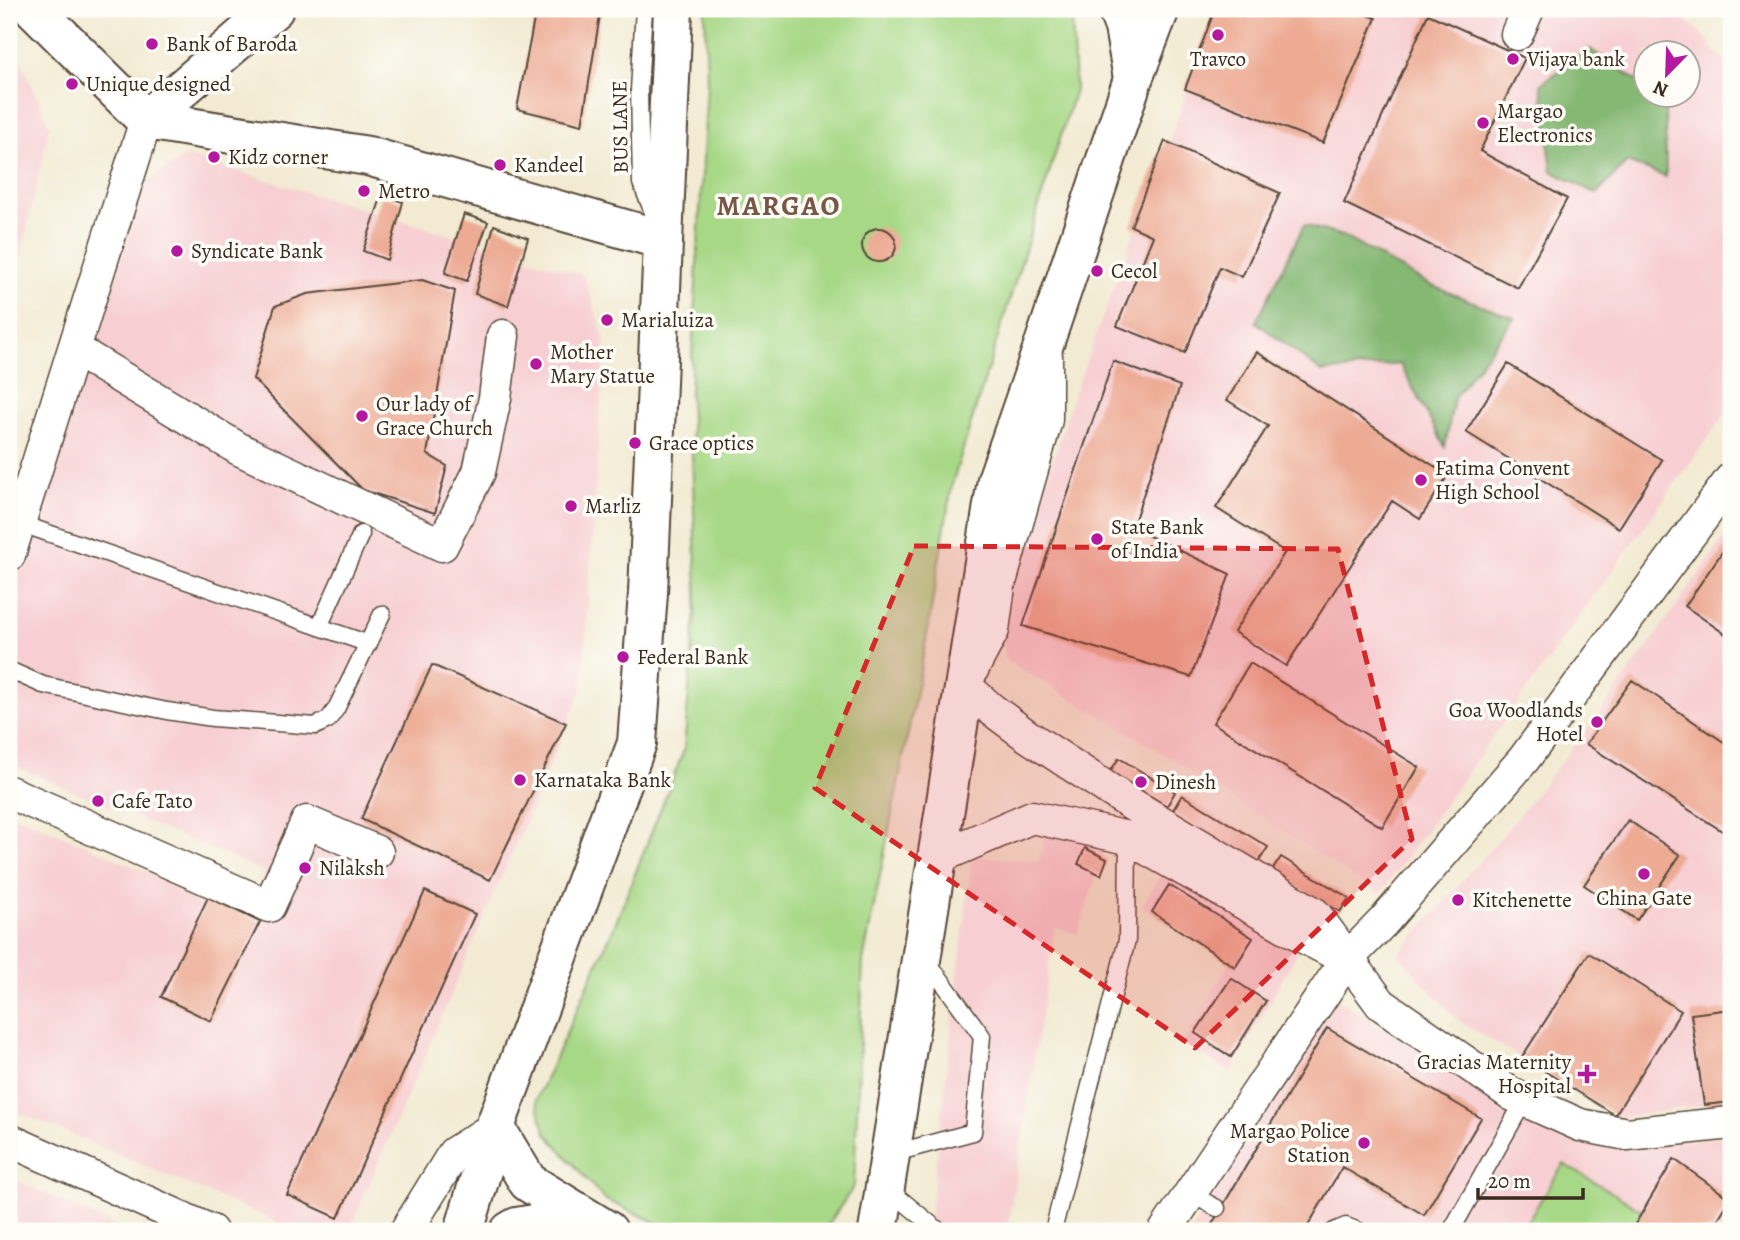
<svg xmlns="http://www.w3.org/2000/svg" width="1740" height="1240" font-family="Alegreya,serif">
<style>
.built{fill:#f7cfd2;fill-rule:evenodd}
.green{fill:#a7d886;stroke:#718152;stroke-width:2}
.forest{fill:#85b873;stroke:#607148;stroke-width:2}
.building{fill:#edab94}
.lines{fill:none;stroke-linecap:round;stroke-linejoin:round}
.lane-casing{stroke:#564739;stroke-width:19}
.street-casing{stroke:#564739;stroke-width:35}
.secondary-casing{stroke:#564739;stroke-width:42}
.lane{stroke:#fff;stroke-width:16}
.street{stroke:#fff;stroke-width:32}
.secondary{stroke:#fff;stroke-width:38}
.marked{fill:#d62828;fill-opacity:0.2;stroke:#d62828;stroke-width:5;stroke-dasharray:14 9;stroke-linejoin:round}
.poi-dot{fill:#b5179e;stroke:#fdfcf7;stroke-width:2.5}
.labels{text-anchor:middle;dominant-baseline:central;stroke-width:7;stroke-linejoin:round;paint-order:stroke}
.poi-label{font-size:21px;fill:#3b2a1e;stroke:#fdfcf7;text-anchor:start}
.street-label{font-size:21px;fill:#3b2a1e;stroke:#fdfcf7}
.district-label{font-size:28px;font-weight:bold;letter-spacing:2px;fill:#795747;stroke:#fdfcf7}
</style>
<rect width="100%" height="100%" fill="#fdfcf7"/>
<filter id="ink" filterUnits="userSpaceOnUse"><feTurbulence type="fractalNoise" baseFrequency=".0143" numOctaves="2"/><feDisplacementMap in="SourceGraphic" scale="14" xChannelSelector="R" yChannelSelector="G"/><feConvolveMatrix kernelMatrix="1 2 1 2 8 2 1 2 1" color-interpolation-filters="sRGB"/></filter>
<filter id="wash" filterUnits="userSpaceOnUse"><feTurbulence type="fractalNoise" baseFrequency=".00686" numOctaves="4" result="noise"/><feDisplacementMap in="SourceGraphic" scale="28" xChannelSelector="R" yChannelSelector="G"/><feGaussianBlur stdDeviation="1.57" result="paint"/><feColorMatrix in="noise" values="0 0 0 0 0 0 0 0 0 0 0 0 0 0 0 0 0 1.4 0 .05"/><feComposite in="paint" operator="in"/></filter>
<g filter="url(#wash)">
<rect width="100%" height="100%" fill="#f2ead2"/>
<!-- built -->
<path class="built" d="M 1218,9 L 1673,9 L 1708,39 L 1711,48 L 1731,65 L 1731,406 L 1380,894 L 1153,747 L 1004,659 L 1002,617 L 1074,394 ZM 1646,52 L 1688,52 L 1688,94 L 1646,94 Z
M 9,46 L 18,54 L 50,126 L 9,307 Z
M 186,156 L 584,275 L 605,342 L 582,690 L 349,1231 L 298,1231 L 9,1108 L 9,812 L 246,915 L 265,872 L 9,764 L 9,578 L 147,182 Z
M 1731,529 L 1731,1100 L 1621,1118 L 1459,1021 L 1398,955 L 1507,830 L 1604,708 Z
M 1046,829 L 1107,843 L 1078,934 L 1055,928 L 1007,1231 L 928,1231 L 972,856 L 1039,861 Z
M 1165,867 L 1302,944 L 1231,1072 L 1183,1044 L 1230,961 L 1142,906 Z
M 1337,999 L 1569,1141 L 1642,1146 L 1731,1135 L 1731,1231 L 1191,1231 Z
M 9,1177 L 125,1231 L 9,1231 Z"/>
<!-- green -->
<path class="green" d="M 705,9 L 1067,9 L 1072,20 L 1075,90 L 952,484 L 923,657 L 863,961 L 854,1186 L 824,1231 L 675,1231 L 604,1199 L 546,1133 L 536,1100 L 614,927 L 684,750 L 697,597 L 690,393 L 707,84 Z
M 1564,1164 L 1643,1211 L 1630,1231 L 1521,1231 Z"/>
<!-- forest -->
<path class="forest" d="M 1590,49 L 1645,86 L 1646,94 L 1658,95 L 1665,99 L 1666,177 L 1627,162 L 1597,194 L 1552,171 L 1541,84 Z
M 1304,225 L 1342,236 L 1430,285 L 1514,318 L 1454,398 L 1445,447 L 1400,364 L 1322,372 L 1256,322 Z"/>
<g id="blocks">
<!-- building -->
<path class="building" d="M 536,9 L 601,9 L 582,125 L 517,109 Z
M 1215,9 L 1351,9 L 1376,18 L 1323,143 L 1185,89 Z
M 1428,14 L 1525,58 L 1480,151 L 1567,199 L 1518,288 L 1344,203 Z
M 1165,141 L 1280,193 L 1242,277 L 1220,267 L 1185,353 L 1117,326 L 1153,236 L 1131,226 Z
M 382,195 L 403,202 L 387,260 L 363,251 Z
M 464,214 L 488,222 L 467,281 L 445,273 Z
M 494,225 L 528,238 L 508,306 L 475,294 Z
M862 245a17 17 0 1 1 34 0a17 17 0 1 1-34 0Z
M 422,280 L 455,291 L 427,454 L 447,466 L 435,513 L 363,490 L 253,379 L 275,306 L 307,294 Z
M 1257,352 L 1448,475 L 1420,519 L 1392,501 L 1286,666 L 1234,632 L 1285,552 L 1216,508 L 1268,426 L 1227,400 Z
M 1113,361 L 1180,386 L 1132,528 L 1230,574 L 1191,677 L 1023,626 Z
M 1508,364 L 1662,460 L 1619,528 L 1466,432 Z
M 1731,539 L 1731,638 L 1685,606 Z
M 1250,663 L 1419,767 L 1382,827 L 1213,723 Z
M 432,665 L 566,723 L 490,880 L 361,819 Z
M 1632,680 L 1731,747 L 1731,834 L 1730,836 L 1586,744 Z
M 1119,758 L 1175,792 L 1167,806 L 1110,772 Z
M 1182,795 L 1268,847 L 1258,863 L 1172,812 Z
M 1628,820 L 1680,855 L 1637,920 L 1584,885 Z
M 1085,848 L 1107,859 L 1101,875 L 1078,864 Z
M 1281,857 L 1349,898 L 1340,912 L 1272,871 Z
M 1169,885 L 1253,938 L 1235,967 L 1152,912 Z
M 425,891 L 475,914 L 338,1218 L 287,1195 Z
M 208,897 L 260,922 L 211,1021 L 161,997 Z
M 1589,953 L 1681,1011 L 1615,1115 L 1522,1057 Z
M 1231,978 L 1266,1001 L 1231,1057 L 1195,1033 Z
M 1731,1009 L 1731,1102 L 1704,1105 L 1691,1014 Z
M 1327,1028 L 1481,1118 L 1424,1215 L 1342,1167 L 1305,1231 L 1208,1231 Z
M 1674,1159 L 1730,1199 L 1711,1231 L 1631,1231 Z"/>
</g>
</g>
<g filter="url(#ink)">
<use href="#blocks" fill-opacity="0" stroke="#564739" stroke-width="2"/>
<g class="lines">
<defs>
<path id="lane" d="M 644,9 L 639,90 L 641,183 L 653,212
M 19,523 L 369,644
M 319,627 L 361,534
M 9,670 L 43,685 L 167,711 L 213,718 L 315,726 L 328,720 L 336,709 L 382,614
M 891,1154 L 973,1132 L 982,1036 L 925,958
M 887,1188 L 939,1231
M 1189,1193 L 1217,1208
M 1053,1231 L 1127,940 L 1128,834
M 1334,1231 L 1346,1226 L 1359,1231
M 1451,1231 L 1524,1101"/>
<path id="street" d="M 1517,34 L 1528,9
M 74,349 L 239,449 L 442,545 L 479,472 L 495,398 L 503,336
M 1046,356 L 1046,420 L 999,586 L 993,630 L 964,685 L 991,709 L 1026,735 L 1131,804 L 1315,914 L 1381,1004 L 1513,1095 L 1580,1125 L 1627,1134 L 1731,1123
M 9,555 L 146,120
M 9,792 L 269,906 L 307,822 L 377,852
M 937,858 L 1032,817 L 1128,838 L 1304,937 L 1342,957
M 9,1140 L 211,1231
M 406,1231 L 454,1153 L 495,1127
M 1165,1231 L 1347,959 L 1384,921 L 1524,759 L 1731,479"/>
<path id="secondary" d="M 34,9 L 146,120 L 368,156 L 663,240
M 1117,9 L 1124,27 L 1133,78
M 146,120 L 274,9
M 495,1127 L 528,1182 L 608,1231
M 464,1231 L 495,1127 L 637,743 L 648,593 L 673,9
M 510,1231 L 517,1227 L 580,1216
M 878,1231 L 997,480 L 1045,341 L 1133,79 L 1160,9"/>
</defs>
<!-- lane casing -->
<use href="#lane" class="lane-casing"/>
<!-- street casing -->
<use href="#street" class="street-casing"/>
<!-- secondary casing -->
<use href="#secondary" class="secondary-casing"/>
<!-- lane -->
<use href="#lane" class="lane"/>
<!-- street -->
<use href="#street" class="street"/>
<!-- secondary -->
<use href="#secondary" class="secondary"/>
</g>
</g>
<!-- marked area -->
<path class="marked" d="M 914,546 L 1338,549 L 1412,839 L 1195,1048 L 815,788 Z"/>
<!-- markers -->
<g class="poi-dot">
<circle cx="1218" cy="35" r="7"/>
<circle cx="152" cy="44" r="7"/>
<circle cx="1513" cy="59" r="7"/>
<circle cx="72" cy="84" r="7"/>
<circle cx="1483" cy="123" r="7"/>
<circle cx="214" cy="157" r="7"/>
<circle cx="500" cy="165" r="7"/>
<circle cx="364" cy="191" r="7"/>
<circle cx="177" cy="251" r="7"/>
<circle cx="1097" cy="271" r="7"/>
<circle cx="607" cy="320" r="7"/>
<circle cx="536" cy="364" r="7"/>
<circle cx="362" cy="416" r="7"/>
<circle cx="635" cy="443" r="7"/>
<circle cx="1421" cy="480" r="7"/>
<circle cx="571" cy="506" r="7"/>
<circle cx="1097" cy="539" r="7"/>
<circle cx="623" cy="657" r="7"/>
<circle cx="1597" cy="722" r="7"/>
<circle cx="520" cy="780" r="7"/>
<circle cx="1141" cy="782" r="7"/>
<circle cx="98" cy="801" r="7"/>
<circle cx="305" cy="868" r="7"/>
<circle cx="1644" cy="874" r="7"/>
<circle cx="1458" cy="900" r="7"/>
<path d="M1583.5 1063.5h7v7h7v7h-7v7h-7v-7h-7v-7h7z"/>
<circle cx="1364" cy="1143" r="7"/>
</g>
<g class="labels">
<!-- poi labels -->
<g class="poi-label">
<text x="166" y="44">Bank of Baroda</text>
<text x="1218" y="59" text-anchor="middle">Travco</text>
<text x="1527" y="59">Vijaya bank</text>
<text x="86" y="84">Unique designed</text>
<text x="1497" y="111">Margao<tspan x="1497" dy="24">Electronics</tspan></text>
<text x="228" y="157">Kidz corner</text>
<text x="514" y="165">Kandeel</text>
<text x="378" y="191">Metro</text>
<text x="191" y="251">Syndicate Bank</text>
<text x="1111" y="271">Cecol</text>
<text x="621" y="320">Marialuiza</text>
<text x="550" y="352">Mother<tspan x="550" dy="24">Mary Statue</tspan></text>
<text x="376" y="404">Our lady of<tspan x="376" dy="24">Grace Church</tspan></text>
<text x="649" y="443">Grace optics</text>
<text x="1435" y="468">Fatima Convent<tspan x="1435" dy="24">High School</tspan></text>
<text x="585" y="506">Marliz</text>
<text x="1111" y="527">State Bank<tspan x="1111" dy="24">of India</tspan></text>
<text x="637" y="657">Federal Bank</text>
<text x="1583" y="710" text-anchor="end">Goa Woodlands<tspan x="1583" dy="24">Hotel</tspan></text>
<text x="534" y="780">Karnataka Bank</text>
<text x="1155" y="782">Dinesh</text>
<text x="112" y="801">Cafe Tato</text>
<text x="319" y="868">Nilaksh</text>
<text x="1644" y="898" text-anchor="middle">China Gate</text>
<text x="1472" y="900">Kitchenette</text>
<text x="1571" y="1062" text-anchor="end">Gracias Maternity<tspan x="1571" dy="24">Hospital</tspan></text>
<text x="1350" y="1131" text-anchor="end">Margao Police<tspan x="1350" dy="24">Station</tspan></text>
</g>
<!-- street labels -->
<g class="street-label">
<text transform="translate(620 127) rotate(-91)">BUS LANE</text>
</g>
<!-- district labels -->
<g class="district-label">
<text x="779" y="206">MARGAO</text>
</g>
</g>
<!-- margin -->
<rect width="1740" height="1240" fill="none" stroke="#fdfcf7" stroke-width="35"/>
<!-- north arrow -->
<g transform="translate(1667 74) rotate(203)"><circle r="33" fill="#fdfcf7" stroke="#afa8a0" stroke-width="2"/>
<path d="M0-5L12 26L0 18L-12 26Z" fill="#b5179e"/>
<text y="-10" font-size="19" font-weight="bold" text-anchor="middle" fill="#3b2a1e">N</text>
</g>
<!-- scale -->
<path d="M1478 1188v10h105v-10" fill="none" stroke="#3b2a1e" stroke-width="3.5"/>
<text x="1488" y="1188" font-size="21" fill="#3b2a1e" stroke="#fdfcf7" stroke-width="5" paint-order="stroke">20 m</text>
</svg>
